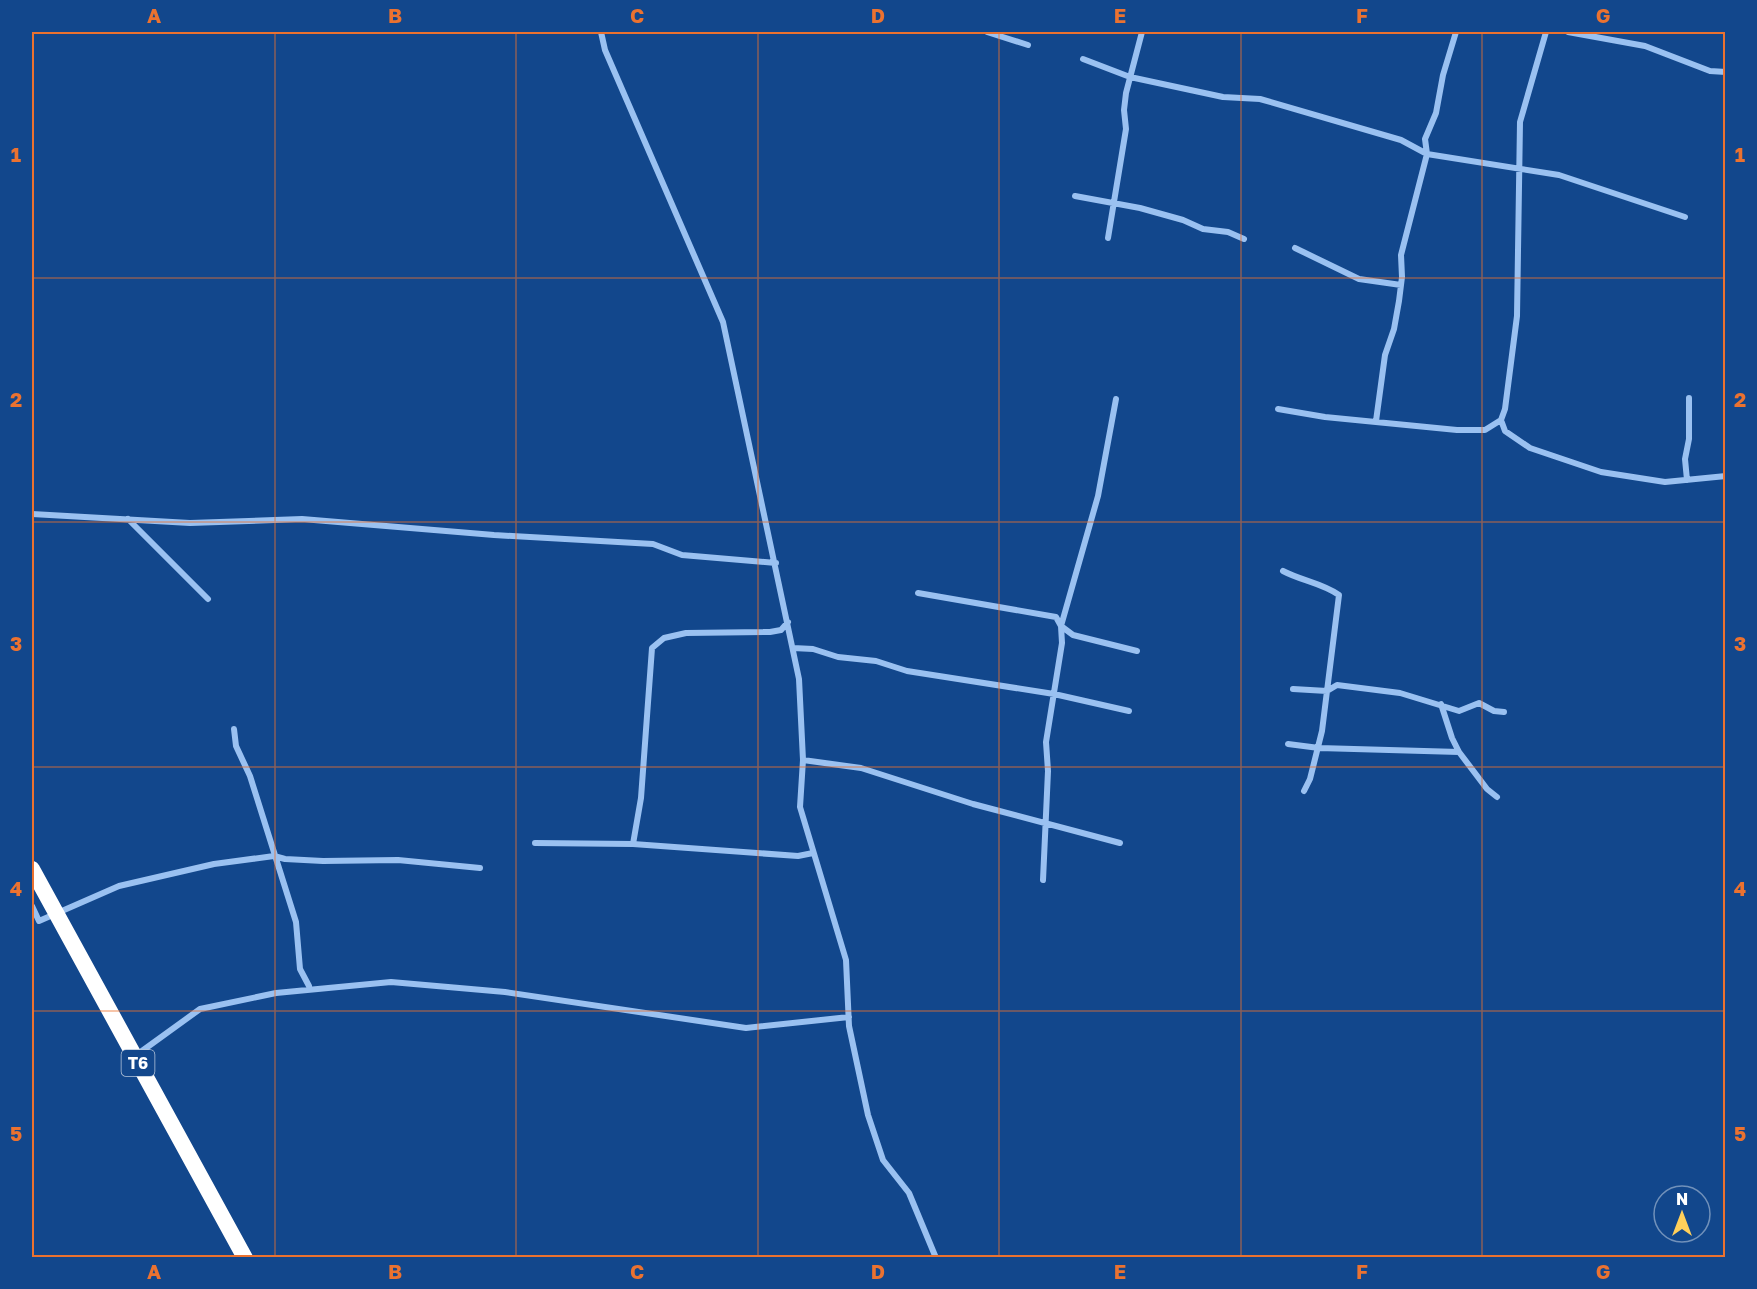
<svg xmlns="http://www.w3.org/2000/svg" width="1757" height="1289" font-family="'Golos Text',sans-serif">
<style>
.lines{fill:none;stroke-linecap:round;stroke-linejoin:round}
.street{stroke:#9ac1f1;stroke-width:6}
.highway{stroke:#fff;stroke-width:16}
.grid{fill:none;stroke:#eb7230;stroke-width:1.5;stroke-opacity:0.55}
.labels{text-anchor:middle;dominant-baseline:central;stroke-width:4.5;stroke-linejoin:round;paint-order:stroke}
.shield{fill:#12478c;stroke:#b8c8dc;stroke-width:1.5}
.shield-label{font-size:16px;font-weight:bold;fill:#fff}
.neatline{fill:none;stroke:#eb7230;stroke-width:2}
.grid-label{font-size:20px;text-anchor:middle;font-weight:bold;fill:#eb7230}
</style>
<rect width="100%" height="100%" fill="#12478c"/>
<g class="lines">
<!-- street -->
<path class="street" d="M 601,32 L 605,50 L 723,322 L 799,679 L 803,760 L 800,807 L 846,960 L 849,1026 L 868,1115 L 883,1160 L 909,1193 L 936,1258
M 987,32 L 1028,45
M 1568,32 L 1645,46 L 1710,71 L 1726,72
M 1083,59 L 1130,77 L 1223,97 L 1260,99 L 1401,140 L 1427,154 L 1559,175 L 1685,217
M 1075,196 L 1140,208 L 1183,220 L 1203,229 L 1228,232 L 1244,239
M 1108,238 L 1126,129 L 1124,110 L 1126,93 L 1142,32
M 1295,248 L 1359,279 L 1401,285
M 1116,399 L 1098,496 L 1061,626 L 1073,635 L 1137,651
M 1278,409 L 1325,417 L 1457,430 L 1485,430 L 1501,420 L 1505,409 L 1517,316 L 1520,122 L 1546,32
M 1501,420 L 1505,431 L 1530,448 L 1601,472 L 1665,482 L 1726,476
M 1376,421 L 1385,355 L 1394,329 L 1399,301 L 1402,277 L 1401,255 L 1427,154 L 1425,139 L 1436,113 L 1443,75 L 1456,32
M 1687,480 L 1685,459 L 1689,439 L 1689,398
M 32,514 L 190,523 L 302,519 L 494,535 L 653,544 L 682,555 L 776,563
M 128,519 L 208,599
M 1283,571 C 1302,581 1322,583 1339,595 L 1322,731 L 1310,779 L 1304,791
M 918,593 L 1056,617 L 1061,626 L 1062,643 L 1046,742 L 1048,771 L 1043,880
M 793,648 L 813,649 L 838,657 L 876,661 L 907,671 L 1054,694 L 1129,711
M 1293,689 L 1327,691 L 1337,685 L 1400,693 L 1459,711 L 1479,703 L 1494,711 L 1504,712
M 234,729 L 236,746 L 250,776 L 296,922 L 300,969 L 309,986
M 1288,744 L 1319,748 L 1459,752 L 1452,738 L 1441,704
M 1459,752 L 1487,789 L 1497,797
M 803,760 L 861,768 L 973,804 L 1120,843
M 535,843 L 633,844 L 641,798 L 652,648 L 664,638 L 686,633 L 770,632 L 781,630 L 788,622
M 633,844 L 798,856 L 813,853
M 32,906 L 39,921 L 119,886 L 214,864 L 274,856 L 285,859 L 323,861 L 398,860 L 480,868
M 135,1056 L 200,1009 L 276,993 L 391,982 L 505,992 L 746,1028 L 849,1017"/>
<!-- highway -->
<path class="highway" d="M 32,869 L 245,1258"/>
</g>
<!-- grid -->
<path class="grid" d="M 275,32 L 275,1258M 516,32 L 516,1258M 758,32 L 758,1258M 999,32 L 999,1258M 1241,32 L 1241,1258M 1482,32 L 1482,1258M 32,278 L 1726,278M 32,522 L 1726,522M 32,767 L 1726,767M 32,1011 L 1726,1011"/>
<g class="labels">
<!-- shield labels -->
<rect class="shield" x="121.5" y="1050" width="33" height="26" rx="4.5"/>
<g class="shield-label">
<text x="138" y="1063">T6</text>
</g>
</g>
<!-- border -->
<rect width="1757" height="1289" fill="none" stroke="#12478c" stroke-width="66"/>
<!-- north arrow -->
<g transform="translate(1682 1214)"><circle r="28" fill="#12478c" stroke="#7191ba" stroke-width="1.5"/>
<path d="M0-4.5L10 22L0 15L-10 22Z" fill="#ffcf5a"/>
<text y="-9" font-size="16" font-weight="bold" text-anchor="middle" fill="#ffffff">N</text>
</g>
<rect x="33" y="33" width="1691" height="1223" class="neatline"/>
<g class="grid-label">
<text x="154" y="23">A</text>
<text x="395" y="23">B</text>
<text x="637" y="23">C</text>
<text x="878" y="23">D</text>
<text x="1120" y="23">E</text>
<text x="1362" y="23">F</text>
<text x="1603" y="23">G</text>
<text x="16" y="162">1</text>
<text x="1740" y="162">1</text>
<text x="16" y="407">2</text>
<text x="1740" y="407">2</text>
<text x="16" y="651">3</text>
<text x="1740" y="651">3</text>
<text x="16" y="896">4</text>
<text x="1740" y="896">4</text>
<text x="16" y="1141">5</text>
<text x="1740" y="1141">5</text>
<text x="154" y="1279">A</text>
<text x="395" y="1279">B</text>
<text x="637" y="1279">C</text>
<text x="878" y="1279">D</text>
<text x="1120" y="1279">E</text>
<text x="1362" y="1279">F</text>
<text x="1603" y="1279">G</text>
</g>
</svg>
